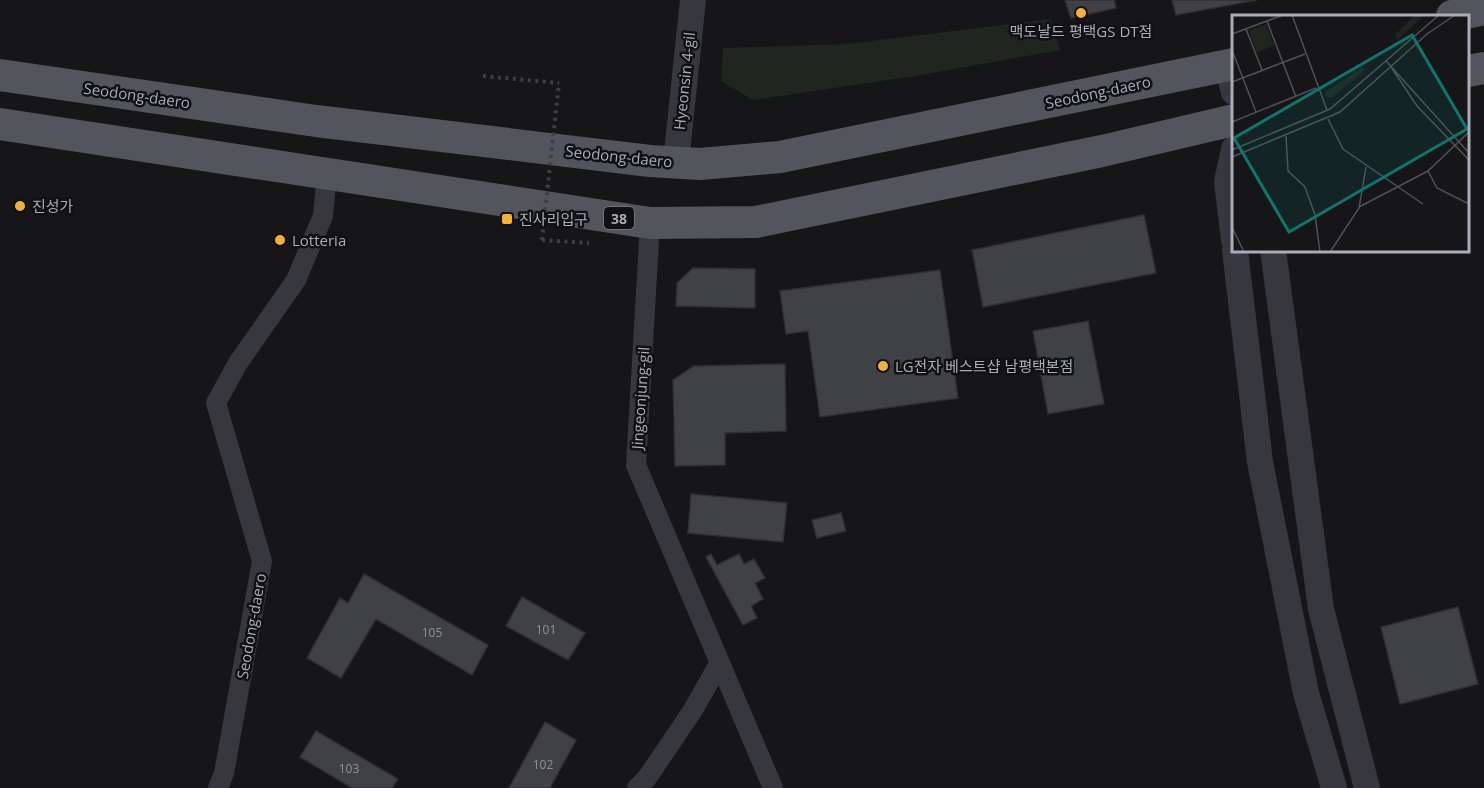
<svg xmlns="http://www.w3.org/2000/svg" width="1484" height="788" font-family="'Open Sans','Noto Sans KR',sans-serif">
<style>
.green{fill:#1e261f}
.building{fill:#404145;stroke:#303034;stroke-width:1.5}
.lines{fill:none;stroke-linecap:round;stroke-linejoin:round}
.path{stroke:#3d3f44;stroke-width:4;stroke-dasharray:3 4.5;stroke-linecap:butt}
.minor{stroke:#37383d;stroke-width:20}
.tertiary{stroke:#37383d;stroke-width:26}
.primary{stroke:#53555c;stroke-width:32}
.path-bridge{stroke:#3d3f44;stroke-width:4;stroke-dasharray:3 4.5;stroke-linecap:butt}
.poi-dot{fill:#f2b134;stroke:#111113;stroke-width:2}
.labels{text-anchor:middle;dominant-baseline:central;stroke-width:5;stroke-linejoin:round;paint-order:stroke}
.number-label{font-size:12px;fill:#8e929b}
.shield{fill:#111113;stroke:#7b7e86;stroke-width:1.5}
.shield-label{font-size:14px;font-weight:bold;fill:#a8adb8}
.poi-label{font-size:15px;fill:#a8adb8;stroke:#111113;text-anchor:start}
.street-label{font-size:15px;fill:#a8adb8;stroke:#111113}
.inset-road{fill:none;stroke:#505258;stroke-width:1.5}
.view{fill:#0f766e;fill-opacity:0.15;stroke:#0f766e;stroke-width:3}
.inset-edge{fill:none;stroke:#a8adb8;stroke-width:3}
</style>
<rect width="100%" height="100%" fill="#161618"/>
<!-- green -->
<path class="green" d="M 1051,19 L 1060,50 L 915,76 L 753,100 L 721,81 L 723,48 L 847,44 Z"/>
<!-- building -->
<path class="building" d="M 1065,0 L 1114,0 L 1116,8 L 1071,18 Z
M 1172,0 L 1257,0 L 1176,15 Z
M 1144,215 L 1156,273 L 983,307 L 972,250 Z
M 693,268 L 755,269 L 755,308 L 676,306 L 677,283 Z
M 940,270 L 958,398 L 820,417 L 808,331 L 786,334 L 780,291 Z
M 1088,321 L 1104,404 L 1048,414 L 1033,331 Z
M 785,364 L 786,431 L 725,433 L 725,465 L 675,466 L 673,380 L 694,366 Z
M 691,494 L 787,503 L 783,542 L 688,533 Z
M 841,513 L 846,531 L 817,538 L 812,520 Z
M 711,554 L 717,565 L 739,554 L 744,564 L 754,559 L 765,578 L 755,583 L 763,599 L 751,606 L 757,618 L 743,625 L 706,557 Z
M 364,574 L 488,645 L 472,675 L 376,619 L 341,678 L 307,658 L 340,598 L 348,603 Z
M 522,597 L 585,633 L 568,660 L 506,626 Z
M 1458,607 L 1478,684 L 1400,704 L 1381,627 Z
M 545,722 L 576,740 L 550,788 L 509,788 Z
M 316,731 L 398,779 L 392,788 L 352,788 L 300,757 Z"/>
<g class="lines">
<!-- path -->
<path class="path" d="M 483,76 L 559,83
M 542,240 L 589,243"/>
<!-- minor -->
<path class="minor" d="M 650,223 L 636,465 L 773,788
M 218,788 L 224,773 L 262,561 L 216,403 L 238,363 L 296,280 L 323,216 L 327,174
M 637,788 L 647,778 L 693,710 L 719,664"/>
<!-- tertiary -->
<path class="tertiary" d="M 1227,65 L 1234,92
M 1234,149 L 1227,182 L 1234,240
M 676,162 L 693,0
M 1235,250 L 1260,462 L 1306,693 L 1334,788
M 1273,250 L 1321,609 L 1367,788"/>
<!-- primary -->
<path class="primary" d="M 1452,16 L 1484,9
M 1468,71 L 1484,68
M 0,75 L 316,121 L 650,161 L 700,164 L 780,157 L 1234,64
M 0,124 L 650,223 L 756,222 L 1102,151 L 1234,120"/>
<!-- path-bridge -->
<path class="path-bridge" d="M 542,240 L 559,83"/>
</g>
<!-- markers -->
<g class="poi-dot">
<circle cx="1081" cy="13" r="6"/>
<circle cx="20" cy="206" r="6"/>
<rect x="501" y="213" width="12" height="12" rx="3"/>
<circle cx="280" cy="240" r="6"/>
<circle cx="883" cy="366" r="6"/>
</g>
<g class="labels">
<!-- number labels -->
<g class="number-label">
<text x="546" y="629">101</text>
<text x="432" y="632">105</text>
<text x="543" y="764">102</text>
<text x="349" y="768">103</text>
</g>
<!-- shield labels -->
<rect class="shield" x="604" y="207" width="30" height="22" rx="4.5"/>
<g class="shield-label">
<text x="619" y="218">38</text>
</g>
<!-- poi labels -->
<g class="poi-label">
<text x="1081" y="31" text-anchor="middle">맥도날드 평택GS DT점</text>
<text x="32" y="206">진성가</text>
<text x="519" y="219">진사리입구</text>
<text x="292" y="240">Lotteria</text>
<text x="895" y="366">LG전자 베스트샵 남평택본점</text>
</g>
<!-- street labels -->
<g class="street-label">
<text transform="translate(684 81) rotate(-84)">Hyeonsin 4-gil</text>
<text transform="translate(1098 92) rotate(-12)">Seodong-daero</text>
<text transform="translate(137 95) rotate(8)">Seodong-daero</text>
<text transform="translate(619 156) rotate(6)">Seodong-daero</text>
<text transform="translate(640 398) rotate(-86)">Jingeonjung-gil</text>
<text transform="translate(251 626) rotate(-80)">Seodong-daero</text>
</g>
</g>
<!-- overview -->
<g transform="translate(1232 15)">
<rect width="237" height="237" fill="#161618"/>
<path d="M 183,0 L 193,0 L 166,24 L 163,20 ZM 34,9 L 42,30 L 25,38 L 17,16 ZM 130,52 L 133,55 L 100,83 L 94,82 L 92,78 Z" fill="#1e261f"/>
<path class="inset-road" d="M 60,0 L 95,95M 35,6 L 64,82M 14,14 L 30,55M 0,19 L 51,0M 0,35 L 24,97M 154,46 L 237,138M 159,52 L 185,91 L 237,145M 0,67 L 73,39M 96,104 L 111,134 L 191,189M 0,107 L 84,73M 237,117 L 196,156 L 205,173 L 237,189M 54,121 L 56,156 L 73,172 L 83,200 L 88,237M 0,135 L 98,94 L 207,0M 0,142 L 108,97 L 195,19 L 223,0M 127,192 L 196,156M 0,212 L 12,237M 98,237 L 127,193 L 134,152"/>
<path class="view" d="M 180,20 L 235,114 L 57,217 L 2,123 Z"/>
<rect width="237" height="237" class="inset-edge"/>
</g>
</svg>
